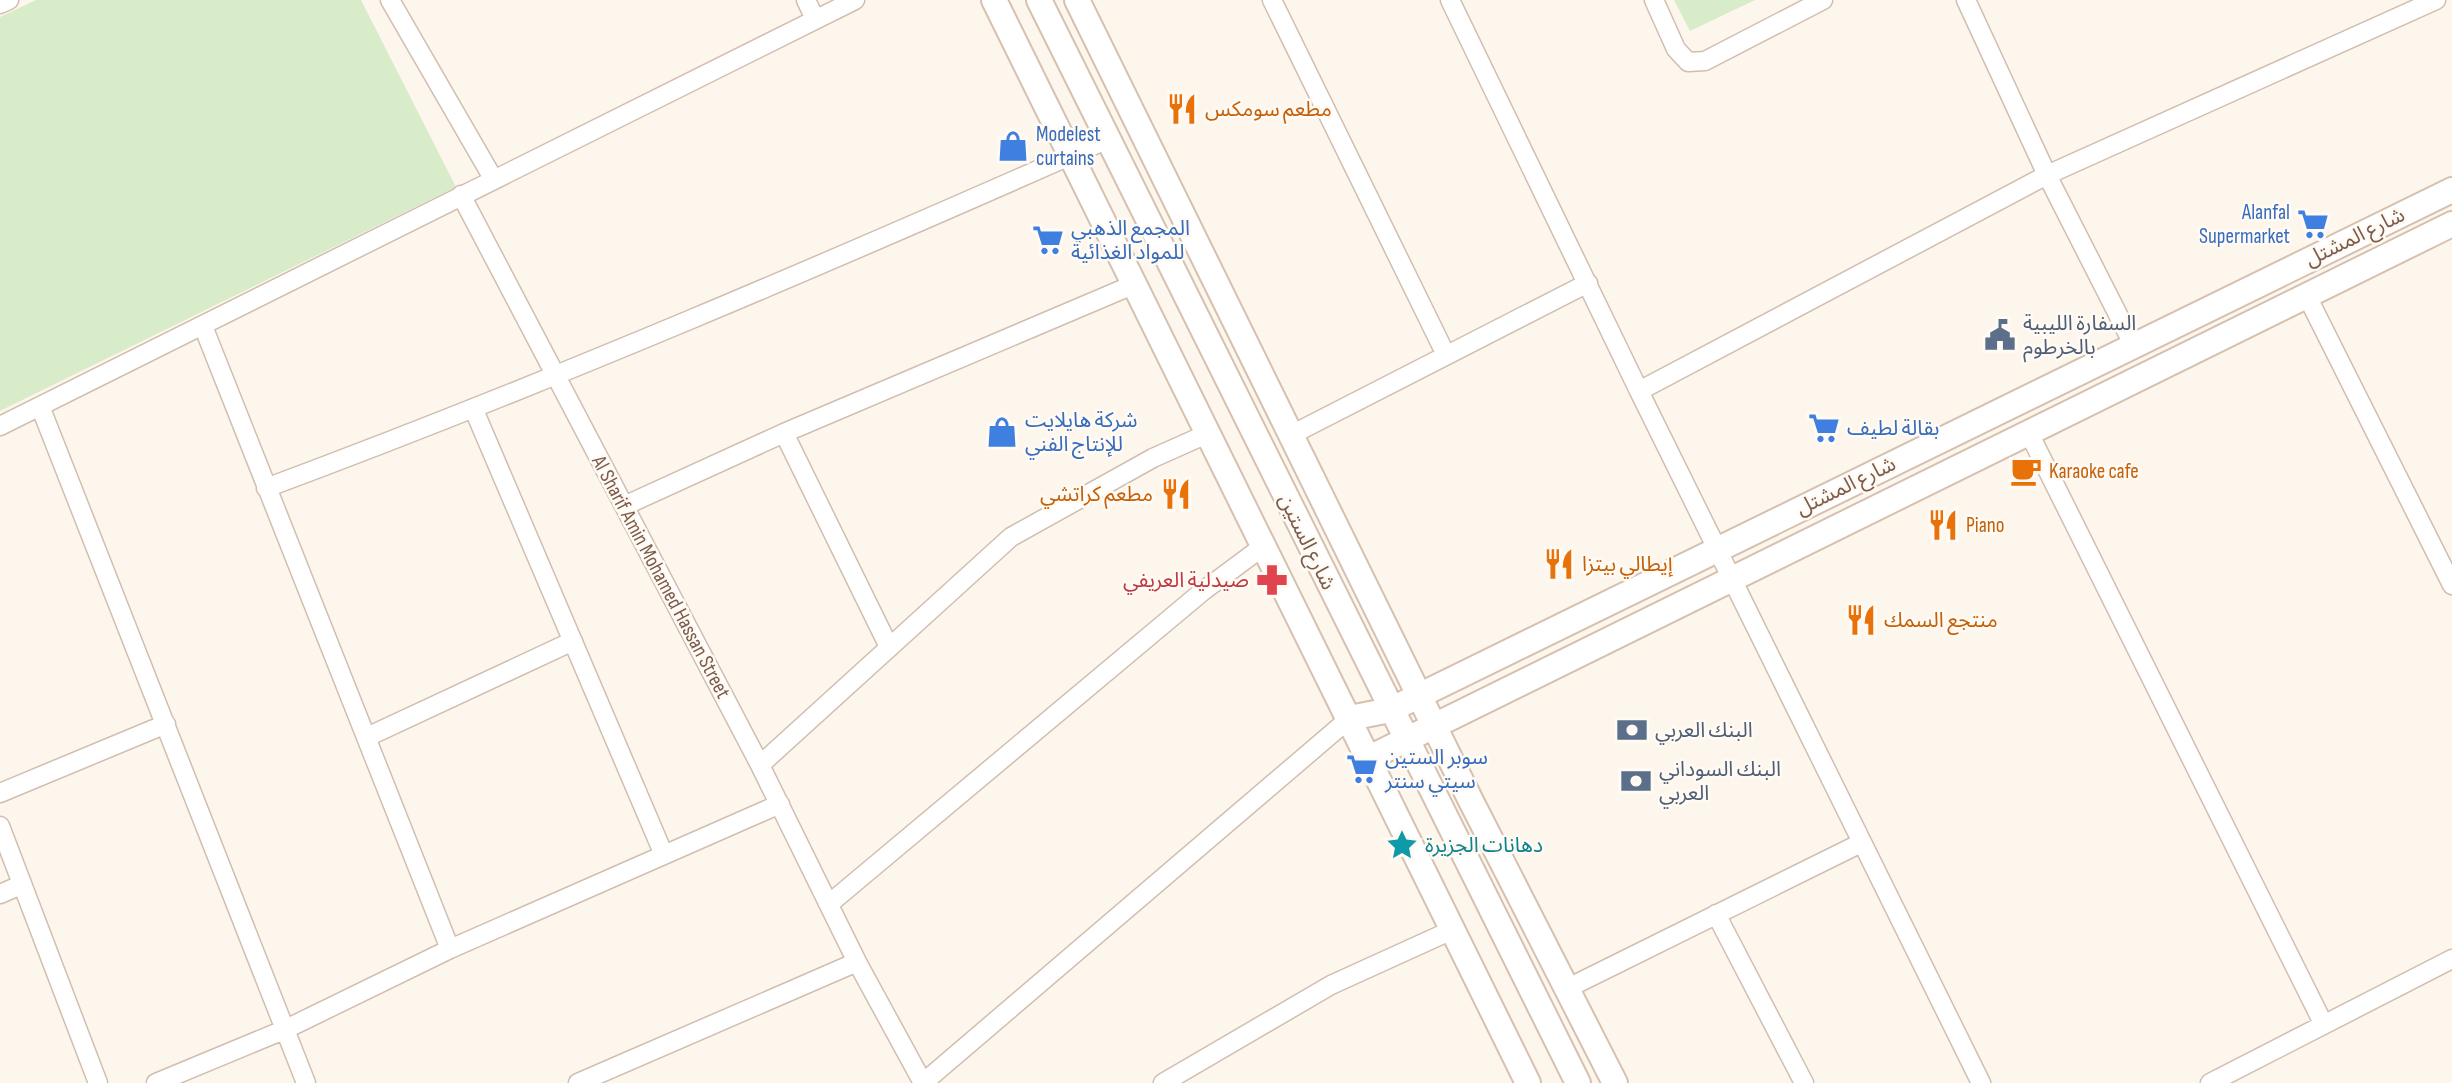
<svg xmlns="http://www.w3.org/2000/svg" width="2452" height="1083" font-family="'Sofia Sans Condensed','Noto Sans Arabic',sans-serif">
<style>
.green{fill:#d8ecc9}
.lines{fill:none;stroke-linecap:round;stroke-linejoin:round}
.street-casing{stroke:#d1beb0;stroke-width:21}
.secondary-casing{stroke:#d6c0b0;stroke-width:28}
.street{stroke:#fff;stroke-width:18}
.secondary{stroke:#fff;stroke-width:24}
.labels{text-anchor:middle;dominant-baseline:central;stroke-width:5;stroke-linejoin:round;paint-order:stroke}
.food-label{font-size:21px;fill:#c56008;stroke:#fffaf3;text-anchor:start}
.shop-label{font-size:21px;fill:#366cbe;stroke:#fffaf3;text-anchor:start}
.street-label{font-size:21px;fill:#7a5c4d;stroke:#fffaf3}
.service-label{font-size:21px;fill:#4e5e75;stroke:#fffaf3;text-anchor:start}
.health-label{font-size:21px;fill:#be3a42;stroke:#fffaf3;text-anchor:end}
.culture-label{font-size:21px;fill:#0d838f;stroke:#fffaf3;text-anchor:start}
</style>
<rect width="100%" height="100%" fill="#fdf6ec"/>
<!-- green -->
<path class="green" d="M 36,0 L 361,0 L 456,187 L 0,411 L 0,17 Z
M 1674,0 L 1755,0 L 1690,31 Z"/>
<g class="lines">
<defs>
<path id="street" d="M 390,0 L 494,180
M 806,0 L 815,19
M 1272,0 L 1446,355
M 1450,0 L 1639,391 L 2047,175 L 2436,0
M 1654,0 L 1676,49 L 1688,62 L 1705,61 L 1823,0
M 1966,0 L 2047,175 L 2134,346
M 0,4 L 9,0
M 461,195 L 760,765 L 857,962 L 923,1083
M 2307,296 L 2452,585
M 203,326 L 450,949
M 1639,391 C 1755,621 1866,853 1981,1083
M 40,406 L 306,1083
M 474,410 L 664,855
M 0,426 L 855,0
M 784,433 L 889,647
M 2029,433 L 2323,1023
M 1291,435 L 1588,283
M 266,488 C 551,382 830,262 1108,139
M 624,506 L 784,433 L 1135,284
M 367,737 L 573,641
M 760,765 L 1011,537 L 1153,458 L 1209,433
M 0,793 L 166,724
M 0,826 L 98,1083
M 0,894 L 21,885
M 829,904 L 1203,591 L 1265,545
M 1716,914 L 1804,1083
M 1568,988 L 1861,843
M 156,1083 L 286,1029 L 450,949 L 780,804
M 578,1083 L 857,962
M 923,1083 L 1350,718
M 1163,1083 L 1331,985 L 1452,930
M 2210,1083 L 2452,959"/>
<path id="secondary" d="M 994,0 L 1528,1083
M 1039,0 L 1578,1083
M 1077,0 L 1471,801 L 1615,1083
M 1350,718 L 1390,710 L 2452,190
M 1369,758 L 2452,224"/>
</defs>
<!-- street casing -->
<use href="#street" class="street-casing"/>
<!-- secondary casing -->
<use href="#secondary" class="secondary-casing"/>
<!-- street -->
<use href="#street" class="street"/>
<!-- secondary -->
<use href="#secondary" class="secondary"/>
</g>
<!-- icons -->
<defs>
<symbol id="restaurant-bare" viewBox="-9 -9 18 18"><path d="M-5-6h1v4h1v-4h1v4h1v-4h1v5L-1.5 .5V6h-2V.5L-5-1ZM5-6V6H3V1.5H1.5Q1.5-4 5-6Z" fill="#e8710a" stroke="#fffaf3" stroke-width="2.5" paint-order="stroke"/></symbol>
<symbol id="shop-bare" viewBox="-9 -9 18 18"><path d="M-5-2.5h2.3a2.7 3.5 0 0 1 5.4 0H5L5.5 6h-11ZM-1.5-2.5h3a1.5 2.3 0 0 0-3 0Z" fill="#3f7fe0" stroke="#fffaf3" stroke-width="2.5" paint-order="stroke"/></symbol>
<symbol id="supermarket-bare" viewBox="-9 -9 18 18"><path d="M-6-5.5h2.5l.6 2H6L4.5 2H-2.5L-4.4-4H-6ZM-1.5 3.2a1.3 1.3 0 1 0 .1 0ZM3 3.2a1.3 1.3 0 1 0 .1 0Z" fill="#3f7fe0" stroke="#fffaf3" stroke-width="2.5" paint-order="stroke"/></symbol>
<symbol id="civic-bare" viewBox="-9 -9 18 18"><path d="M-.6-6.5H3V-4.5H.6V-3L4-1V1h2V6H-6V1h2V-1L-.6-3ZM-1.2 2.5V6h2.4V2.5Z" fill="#5c6f8a" stroke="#fffaf3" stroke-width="2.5" paint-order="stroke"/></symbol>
<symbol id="cafe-bare" viewBox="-9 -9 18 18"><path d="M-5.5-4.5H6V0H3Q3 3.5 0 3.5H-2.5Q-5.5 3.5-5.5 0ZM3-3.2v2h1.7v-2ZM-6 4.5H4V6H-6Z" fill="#e8710a" stroke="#fffaf3" stroke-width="2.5" paint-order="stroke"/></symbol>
<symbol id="pharmacy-bare" viewBox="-9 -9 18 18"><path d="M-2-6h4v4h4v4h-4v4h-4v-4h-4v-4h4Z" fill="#e0444e" stroke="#fffaf3" stroke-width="2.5" paint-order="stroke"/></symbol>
<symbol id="bank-bare" viewBox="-9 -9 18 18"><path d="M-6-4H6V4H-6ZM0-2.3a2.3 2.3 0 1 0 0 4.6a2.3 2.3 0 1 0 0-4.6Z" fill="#5c6f8a" stroke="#fffaf3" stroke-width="2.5" paint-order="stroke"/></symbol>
<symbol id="sight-bare" viewBox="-9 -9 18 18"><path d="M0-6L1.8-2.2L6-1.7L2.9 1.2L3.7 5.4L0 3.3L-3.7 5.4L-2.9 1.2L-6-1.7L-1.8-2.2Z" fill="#0f9aa8" stroke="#fffaf3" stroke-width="2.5" paint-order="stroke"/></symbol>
</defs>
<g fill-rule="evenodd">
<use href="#restaurant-bare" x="1160" y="87" width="44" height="44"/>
<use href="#shop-bare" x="991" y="124" width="44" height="44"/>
<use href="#supermarket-bare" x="2291" y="202" width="44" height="44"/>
<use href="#supermarket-bare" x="1026" y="218" width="44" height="44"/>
<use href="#civic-bare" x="1978" y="313" width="44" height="44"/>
<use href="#supermarket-bare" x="1802" y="406" width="44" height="44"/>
<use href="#shop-bare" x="980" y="410" width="44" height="44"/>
<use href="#cafe-bare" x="2004" y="449" width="44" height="44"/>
<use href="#restaurant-bare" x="1154" y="472" width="44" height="44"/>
<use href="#restaurant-bare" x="1921" y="503" width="44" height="44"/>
<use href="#restaurant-bare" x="1537" y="542" width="44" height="44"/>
<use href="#pharmacy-bare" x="1250" y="558" width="44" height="44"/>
<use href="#restaurant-bare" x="1839" y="598" width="44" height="44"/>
<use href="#bank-bare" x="1610" y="708" width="44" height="44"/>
<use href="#supermarket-bare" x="1340" y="747" width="44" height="44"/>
<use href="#bank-bare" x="1614" y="759" width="44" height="44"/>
<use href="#sight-bare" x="1380" y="823" width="44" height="44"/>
</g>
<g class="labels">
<!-- food labels -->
<g class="food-label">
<text x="1205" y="109">مطعم سومكس</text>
<text x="2049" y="471">Karaoke cafe</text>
<text x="1153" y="494" text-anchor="end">مطعم كراتشي</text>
<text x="1966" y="525">Piano</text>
<text x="1582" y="564">إيطالي بيتزا</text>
<text x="1884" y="620">منتجع السمك</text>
</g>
<!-- shop labels -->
<g class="shop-label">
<text x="1036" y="134">Modelest<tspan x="1036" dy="24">curtains</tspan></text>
<text x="2290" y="212" text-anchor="end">Alanfal<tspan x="2290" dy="24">Supermarket</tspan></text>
<text x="1071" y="228">المجمع الذهبي<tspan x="1071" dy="24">للمواد الغذائية</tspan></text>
<text x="1025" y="420">شركة هايلايت<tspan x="1025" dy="24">للإنتاج الفني</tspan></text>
<text x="1847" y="428">بقالة لطيف</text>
<text x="1385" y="757">سوبر الستين<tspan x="1385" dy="24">سيتي سنتر</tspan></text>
</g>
<!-- street labels -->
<g class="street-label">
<text transform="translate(2355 237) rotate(-26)">شارع المشتل</text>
<text transform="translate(1846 486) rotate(-26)">شارع المشتل</text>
<text transform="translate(1307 542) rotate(64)">شارع الستين</text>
<text transform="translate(661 577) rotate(62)">Al Sharif Amin Mohamed Hassan Street</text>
</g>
<!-- service labels -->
<g class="service-label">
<text x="2023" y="323">السفارة الليبية<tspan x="2023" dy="24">بالخرطوم</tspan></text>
<text x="1655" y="730">البنك العربي</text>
<text x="1659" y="769">البنك السوداني<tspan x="1659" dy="24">العربي</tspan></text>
</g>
<!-- health labels -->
<g class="health-label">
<text x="1249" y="580">صيدلية العريفي</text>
</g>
<!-- culture labels -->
<g class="culture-label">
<text x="1425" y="845">دهانات الجزيرة</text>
</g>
</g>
</svg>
